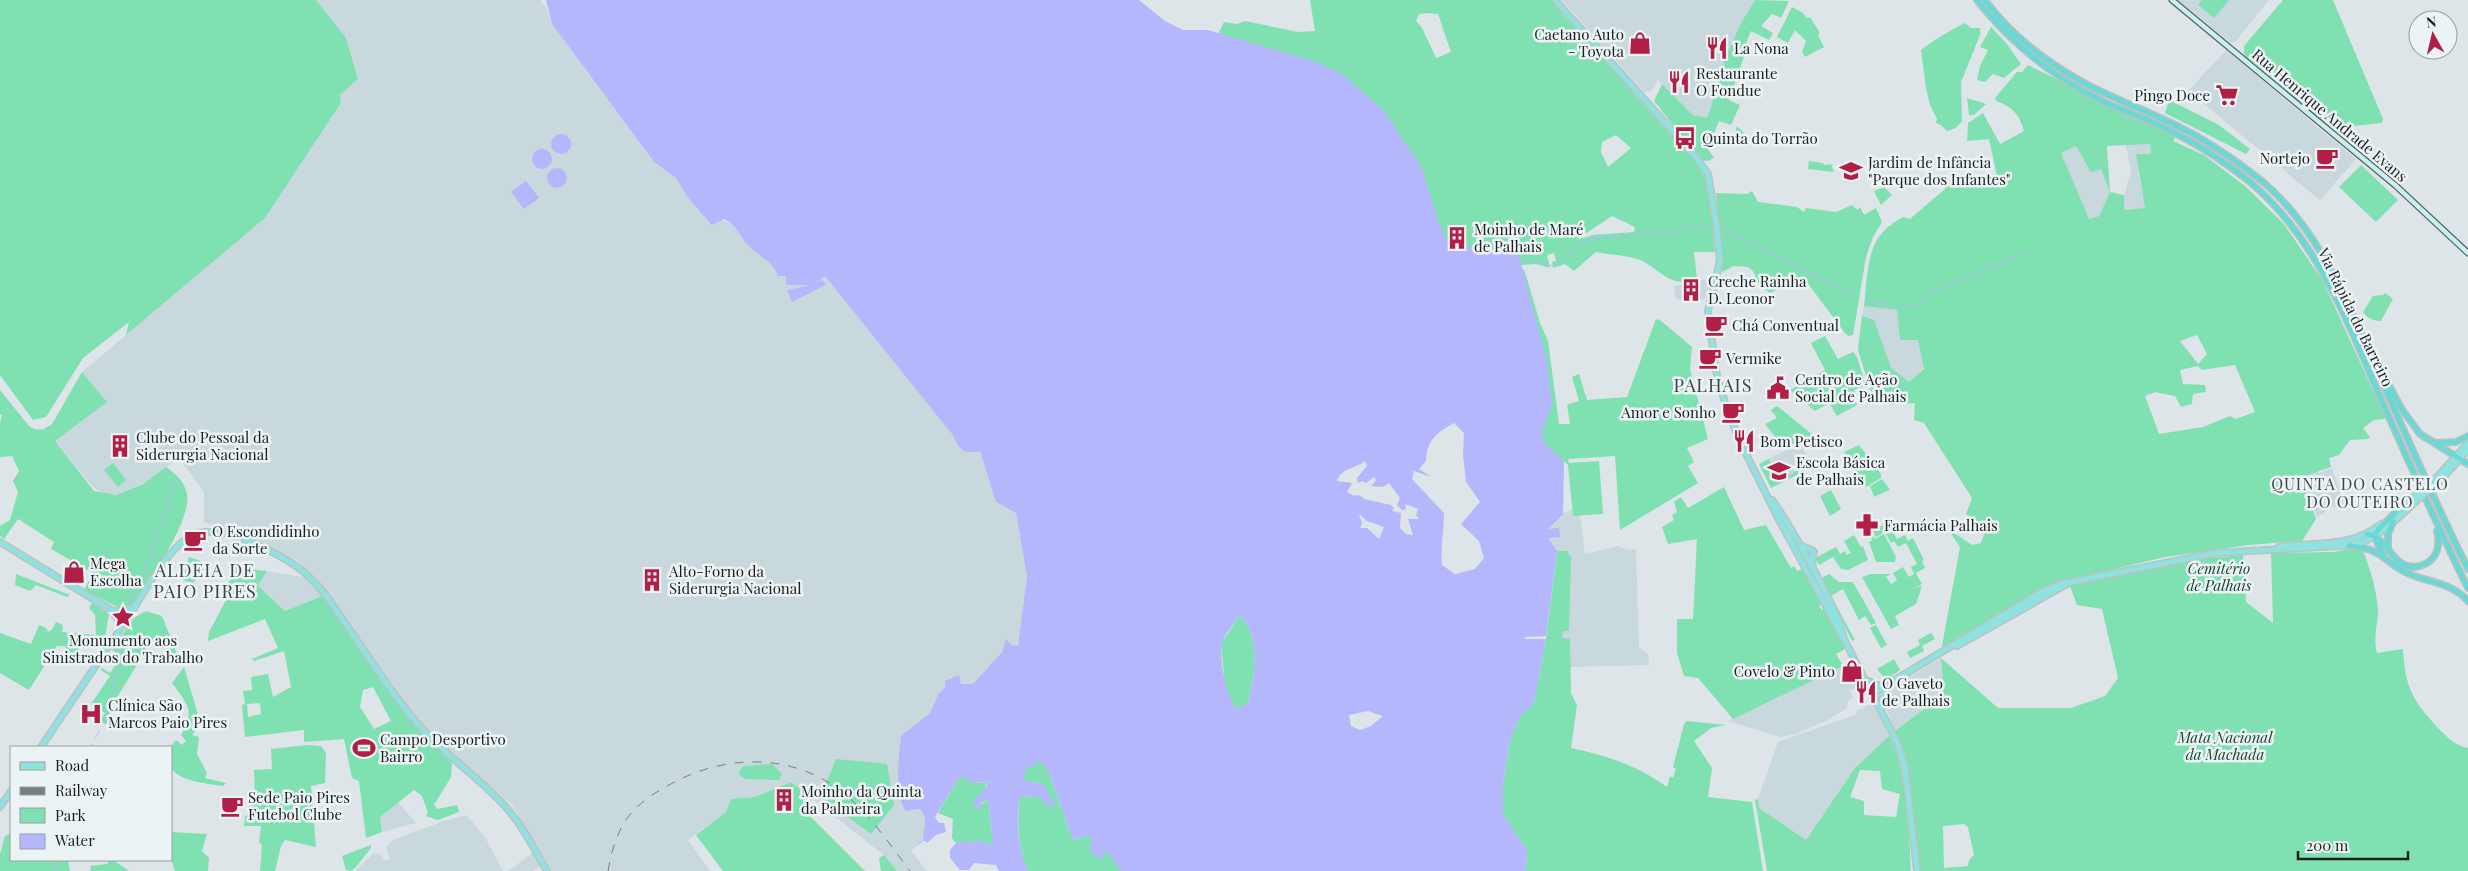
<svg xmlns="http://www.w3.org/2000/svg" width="2468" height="871" font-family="'Playfair Display',serif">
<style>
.built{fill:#c8d8dd}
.green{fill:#7fe0b1;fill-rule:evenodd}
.water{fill:#b4b7fc;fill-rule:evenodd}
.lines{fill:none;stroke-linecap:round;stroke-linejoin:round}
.stream{stroke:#b4b7fc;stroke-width:1}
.secondary-casing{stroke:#575d5f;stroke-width:7}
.primary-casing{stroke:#bfc0c0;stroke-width:8}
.trunk-casing{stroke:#bfc0c0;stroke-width:8}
.secondary{stroke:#c7f0ef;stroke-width:4.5}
.primary{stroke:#8fe2df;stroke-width:5}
.trunk{stroke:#6ad8d4;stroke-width:5}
.rail{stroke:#797e80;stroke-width:1;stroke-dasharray:9 9;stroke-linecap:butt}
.primary-bridge-casing{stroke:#bfc0c0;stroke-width:8;stroke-linecap:butt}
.primary-bridge{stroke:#8fe2df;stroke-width:5}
.labels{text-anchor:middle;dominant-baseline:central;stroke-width:5;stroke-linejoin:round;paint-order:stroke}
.poi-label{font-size:15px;fill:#1c1e1f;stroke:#ecf3f5;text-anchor:start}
.street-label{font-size:15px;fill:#1c1e1f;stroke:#ecf3f5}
.park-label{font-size:15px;font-style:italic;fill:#184531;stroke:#ecf3f5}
.neighbourhood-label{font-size:16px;letter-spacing:1px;fill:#3f4547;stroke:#ecf3f5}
.quarter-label{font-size:18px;letter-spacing:1px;fill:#3f4547;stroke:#ecf3f5}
</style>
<rect width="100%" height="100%" fill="#dee5e8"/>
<!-- built -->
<path class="built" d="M 316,0 L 540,0 L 547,9 L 552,24 L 604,95 L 654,162 L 676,178 L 688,198 L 697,208 L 733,225 L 747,244 L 786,276 L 786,285 L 810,285 L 787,290 L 792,302 L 826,285 L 811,286 L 825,276 L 953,434 L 961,450 L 980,451 L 996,502 L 1016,513 L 1027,576 L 1023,607 L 1018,646 L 1011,645 L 1006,640 L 1002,652 L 973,684 L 961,684 L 945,688 L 939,693 L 930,714 L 901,736 L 899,795 L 911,811 L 920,809 L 927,819 L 923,839 L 911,851 L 927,871 L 897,871 L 884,855 L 791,782 L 755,797 L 731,799 L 726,812 L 688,840 L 710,871 L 552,871 L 512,805 L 428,732 L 413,713 L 318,581 L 296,560 L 204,522 L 204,492 L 179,458 L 147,481 L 120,494 L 105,495 L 93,487 L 55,441 L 107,402 L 82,372 L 265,218 L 341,103 L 340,95 L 358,79 L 346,38 Z
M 1562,0 L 1755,0 L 1741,23 L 1725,60 L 1723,72 L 1707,119 L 1693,115 L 1658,80 L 1652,91 L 1644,92 Z
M 2178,0 L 2269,0 L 2235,42 L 2231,43 Z
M 2226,50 L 2356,159 L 2320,200 L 2188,91 Z
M 2150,144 L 2151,154 L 2147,154 L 2138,172 L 2146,208 L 2124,210 L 2124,195 L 2131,171 L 2126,145 Z
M 2076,146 L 2091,171 L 2101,168 L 2110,192 L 2099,216 L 2088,219 L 2061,153 Z
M 1853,167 L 1860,177 L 1848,183 L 1844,182 L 1842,175 Z
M 1708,279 L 1712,280 L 1704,299 L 1690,301 L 1676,299 L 1674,286 Z
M 1864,306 L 1897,310 L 1900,340 L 1918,339 L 1924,368 L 1909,382 L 1890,368 L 1874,320 L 1862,316 Z
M 1800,443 L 1811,464 L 1770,485 L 1759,464 Z
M 2316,465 L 2319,473 L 2332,468 L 2344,504 L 2337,508 L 2333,506 L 2317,518 L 2300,470 Z
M 1572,510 L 1573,516 L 1580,515 L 1585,554 L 1618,546 L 1629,550 L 1636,549 L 1639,647 L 1648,654 L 1649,665 L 1570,667 L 1562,639 L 1563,631 L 1569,631 L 1567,551 L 1557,551 L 1548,538 L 1559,537 L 1547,530 L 1563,516 L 1562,513 Z
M 267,571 L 307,578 L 322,596 L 285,611 L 258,586 Z
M 1941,658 L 1944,694 L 1895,731 L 1883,701 L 1889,688 Z
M 1850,662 L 1862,684 L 1849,691 L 1853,697 L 1848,701 L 1847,708 L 1830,719 L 1795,734 L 1780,737 L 1728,721 Z
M 1870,704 L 1874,705 L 1889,736 L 1855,768 L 1806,840 L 1759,808 L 1758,799 L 1778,742 L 1855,715 L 1858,710 Z
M 398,802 L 416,823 L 382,832 L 380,817 Z
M 467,815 L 486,839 L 503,871 L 355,871 L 374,853 L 380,854 L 384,861 L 390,859 L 386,847 L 393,840 L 447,820 Z
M 534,852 L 541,866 L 533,871 L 508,871 Z"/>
<!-- green -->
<path class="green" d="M 0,0 L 316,0 L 346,38 L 358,79 L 340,95 L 341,103 L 265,218 L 126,335 L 129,322 L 83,358 L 46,417 L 33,420 L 0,375 Z
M 1310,0 L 1550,0 L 1697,164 C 1714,186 1712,225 1715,252 L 1694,252 L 1697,278 C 1672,291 1659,268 1640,260 C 1627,255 1610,255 1596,252 L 1574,271 L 1565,264 L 1553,268 L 1552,262 L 1556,261 L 1554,253 L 1547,255 L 1550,268 L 1536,264 L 1520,265 L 1525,272 L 1540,323 L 1548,341 L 1559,424 L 1570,424 L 1567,405 L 1579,401 L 1572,377 L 1579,374 L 1587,400 L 1627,397 L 1656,319 L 1660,320 L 1692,347 L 1690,369 L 1708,439 L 1687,448 L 1694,462 L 1688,466 L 1698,483 L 1620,530 L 1615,456 L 1568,459 L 1569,463 L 1599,461 L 1603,514 L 1573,516 L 1568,465 L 1564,461 L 1561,513 L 1455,254 L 1453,243 L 1448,241 L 1451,249 L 1218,34 L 1224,22 L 1237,24 L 1245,21 L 1298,32 L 1315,31 ZM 1427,13 L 1438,14 L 1451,52 L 1436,58 L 1422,28 L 1416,21 L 1419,14 ZM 1616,135 L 1631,148 L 1608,167 L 1601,152 L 1602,142 ZM 1612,216 L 1635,227 L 1634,232 L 1593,235 L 1576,240 Z
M 1755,0 L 1789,1 L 1781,18 L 1772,14 L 1761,26 L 1773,33 L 1769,40 L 1751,31 L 1746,43 L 1748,45 L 1729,100 L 1740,105 L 1731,125 L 1719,121 L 1708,149 L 1714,158 L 1708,161 L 1701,160 L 1654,101 L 1662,84 L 1693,115 L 1707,118 L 1723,72 L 1724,61 L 1741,23 Z
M 2202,0 L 2229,0 L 2214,18 L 2198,5 Z
M 2283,0 L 2333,0 L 2383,119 L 2382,123 L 2333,128 L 2328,126 L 2244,55 L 2244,46 Z
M 1792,7 L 1803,13 L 1807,18 L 1810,17 L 1820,33 L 1818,35 L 1824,47 L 1805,57 L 1802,52 L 1806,41 L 1795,30 L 1788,43 L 1777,37 Z
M 1965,23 L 1971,28 L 1980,28 L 1980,35 L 1961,82 L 1962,121 L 1956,128 L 1947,131 L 1941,125 L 1936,123 L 1937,119 L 1930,105 L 1926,88 L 1921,50 C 1935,39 1949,31 1965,23 Z
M 1991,27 L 2007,44 L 2021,64 L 2004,78 L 1993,74 L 1985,82 L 1977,80 L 1980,66 L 1988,50 L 1980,47 Z
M 2028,65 L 2176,137 L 2173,141 L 2204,155 L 2245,186 L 2284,224 L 2323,281 L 2386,419 L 2374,420 L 2363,428 L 2370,437 L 2368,439 L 2350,440 L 2339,455 L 2329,458 L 2331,467 L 2302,477 L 2316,519 L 2302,541 L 2248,545 L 2166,557 L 2058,582 L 1946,647 L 1942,646 L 1960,547 L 1948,529 L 1972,545 L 1981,543 L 1986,529 L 1966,514 L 1972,498 L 1924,423 L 1914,420 L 1915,403 L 1892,405 L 1884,389 L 1871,392 L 1858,350 L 1862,316 L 1874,320 L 1891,368 L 1909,382 L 1924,369 L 1918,340 L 1900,340 L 1897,310 L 1864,306 C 1867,283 1866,248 1884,231 C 1889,225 1897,221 1903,217 L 1910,219 L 1953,182 L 1984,185 L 1999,185 L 1989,139 L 1967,141 L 1968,123 L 1983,113 L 2000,144 L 2024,131 C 2019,114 2013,107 1996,101 L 1995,98 L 2017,72 L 2022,72 ZM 2150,144 L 2151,154 L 2136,154 L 2145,208 L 2124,210 L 2124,195 L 2110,192 L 2107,146 ZM 2076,146 L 2091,172 L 2101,169 L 2110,192 L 2099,216 L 2089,219 L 2061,153 ZM 2197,335 L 2207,354 L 2198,364 L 2180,341 ZM 2235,365 L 2255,412 L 2236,419 L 2230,416 L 2203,427 L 2159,434 L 2145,396 L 2155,392 L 2175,396 L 2181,407 L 2192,404 L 2193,394 L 2206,392 L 2205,385 L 2183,384 L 2180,370 L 2198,366 L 2202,370 Z
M 1967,98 L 1986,104 L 1974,115 L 1969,115 Z
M 2169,100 L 2219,125 L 2250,149 L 2246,154 L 2165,113 Z
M 1737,126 L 1748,137 L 1735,144 L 1732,141 Z
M 1809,161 L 1823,163 L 1824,165 L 1831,164 L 1834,172 L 1808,169 Z
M 2361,165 L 2398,200 L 2376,222 L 2339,187 Z
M 1884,187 L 1892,195 L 1881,205 L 1874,191 Z
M 1752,191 L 1758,202 L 1797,207 L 1804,212 L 1806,208 L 1836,212 L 1852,205 L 1858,210 L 1860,207 L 1864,215 L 1876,208 L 1882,222 L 1873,237 L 1866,257 L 1853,335 L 1848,336 L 1845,333 L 1803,277 L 1770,293 L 1760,286 L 1753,271 L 1748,267 L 1734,266 L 1722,272 L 1722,253 L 1716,193 L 1747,194 Z
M 2385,293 L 2393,299 L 2381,321 C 2374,321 2367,318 2363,312 L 2373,296 L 2383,295 Z
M 1825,336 L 1838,359 L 1853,352 L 1857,357 L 1866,386 L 1854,390 L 1857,405 L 1837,416 L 1829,403 L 1815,411 L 1790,390 L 1825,370 L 1811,343 Z
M 82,372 L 107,402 L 55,441 L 94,491 L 116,495 L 143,484 L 166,467 C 177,475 184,481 187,494 C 192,522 146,585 130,608 L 119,608 L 84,590 L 93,573 L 51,549 L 54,542 L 18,519 L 4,539 L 0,536 L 0,526 L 10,520 L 18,492 L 13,481 L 19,471 L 12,456 L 0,457 L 0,423 L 2,415 L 0,414 L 0,390 L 29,426 C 38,432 44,430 52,424 Z
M 1777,406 L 1813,435 L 1813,438 L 1783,447 L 1765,424 L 1777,418 L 1771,410 Z
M 1859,445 L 1881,474 L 1881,478 L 1866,487 L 1844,452 Z
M 1769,459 L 1779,480 L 1811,464 L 1812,467 L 1771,488 L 1759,464 Z
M 113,463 L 126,480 L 118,487 L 104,470 Z
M 1882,479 L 1890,490 L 1874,497 L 1870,486 Z
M 1724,487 L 1744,530 L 1766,525 L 1791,568 L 1794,566 L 1797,571 L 1802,569 L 1821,604 L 1819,606 L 1822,610 L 1824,609 L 1845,649 L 1836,654 L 1843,666 L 1733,719 L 1698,678 L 1684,676 L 1677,653 L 1677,619 L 1693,619 L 1697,539 L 1668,544 L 1662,527 L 1674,520 L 1672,515 L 1677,512 L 1674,502 L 1681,497 L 1688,508 Z
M 1831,490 L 1841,509 L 1830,516 L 1820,496 Z
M 1883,525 L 1886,531 L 1891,529 L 1897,539 L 1905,535 L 1908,541 L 1913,538 L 1924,560 L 1922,562 L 1925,568 L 1916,573 L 1922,584 L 1915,588 L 1922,586 L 1916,604 L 1895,616 L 1899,625 L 1891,629 L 1862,577 L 1870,574 L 1891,574 L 1886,577 L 1891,584 L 1897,580 L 1893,573 L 1903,567 L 1909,577 L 1914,574 L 1911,567 L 1917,564 L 1906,543 L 1898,547 L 1894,541 L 1891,543 L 1885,532 L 1876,537 L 1873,531 Z
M 1872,533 L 1875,539 L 1884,534 L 1896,557 L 1895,562 L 1876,562 L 1869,542 L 1872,540 L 1869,535 Z
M 1854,535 L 1861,547 L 1863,546 L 1868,560 L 1848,570 L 1841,569 L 1833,557 L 1819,565 L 1815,558 L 1836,547 L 1840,553 L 1838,555 L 1845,551 L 1847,555 L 1852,552 L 1850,552 L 1844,541 Z
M 2349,549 L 2362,549 C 2369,563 2379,598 2378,614 C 2377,628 2373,639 2377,653 L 2403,649 C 2405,688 2413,701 2439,729 C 2448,738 2456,746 2468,748 L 2468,871 L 1920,871 L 1906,757 L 1895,731 L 1944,694 L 1941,658 L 1998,708 L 2071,708 L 2105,696 L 2118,678 L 2102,609 L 2077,605 L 2070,586 L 2197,559 L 2243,555 L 2246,602 L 2273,623 L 2271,553 L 2333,552 ZM 1964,824 L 1968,827 L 1974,855 L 1969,860 L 1968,866 L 1944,868 L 1943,826 Z
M 1557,551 L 1567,551 L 1571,557 L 1569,631 L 1563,631 L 1562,638 L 1570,639 L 1571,693 L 1577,705 L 1571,748 C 1608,756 1636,765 1667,787 L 1670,776 L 1673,778 L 1676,769 L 1673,767 L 1684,724 L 1687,721 L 1726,725 L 1711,728 L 1694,741 L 1712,768 L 1708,797 L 1752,802 L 1763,871 L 1526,871 L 1527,851 L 1503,814 L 1503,786 L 1509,742 L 1521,715 L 1534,703 L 1546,639 Z
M 189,557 L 201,561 L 200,563 L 206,566 L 193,583 L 182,580 Z
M 245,566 L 245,569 L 267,571 L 258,586 L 285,611 L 322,596 L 325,598 L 401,706 L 426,737 L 452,763 L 451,777 L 434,805 L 437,809 L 457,805 L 459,812 L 438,820 L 426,816 L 428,813 L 422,796 L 414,790 L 380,817 L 382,832 L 366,838 L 359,781 L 352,778 L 344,739 L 304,742 L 304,730 L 245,737 L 242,705 L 245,704 L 243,691 L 252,690 L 251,677 L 268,674 L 273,697 L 291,687 L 284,651 L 254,661 L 252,659 L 278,648 L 265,619 L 208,641 L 209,632 L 233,587 L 227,584 L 235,573 L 228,567 ZM 373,687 L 391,721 L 374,729 L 360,707 L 363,690 ZM 260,703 L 261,714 L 248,717 L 247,704 Z
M 16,574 L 70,595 L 67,597 L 36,585 L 30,591 L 15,585 Z
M 1829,574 L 1839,582 L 1853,582 L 1876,623 L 1871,625 L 1865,616 L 1859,620 L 1843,589 L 1831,596 L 1855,640 L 1852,641 L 1822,578 Z
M 92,603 L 109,614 L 104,643 L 85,638 L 74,657 L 69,654 L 65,646 L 57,646 L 29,690 L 0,673 L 0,633 L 31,644 L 39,625 L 46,628 L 48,632 L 52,630 L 56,622 L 63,625 L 62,632 L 96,635 L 95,615 L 89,608 Z
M 146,611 L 162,616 L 177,654 L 175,655 L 153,641 L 151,642 L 113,704 L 106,725 L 100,720 L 105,713 L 91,704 L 110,676 L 101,670 L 102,668 L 110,673 L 122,656 L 112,650 L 134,618 Z
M 1240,615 C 1261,638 1255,675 1248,703 L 1237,709 L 1231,701 L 1225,686 L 1221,644 Z
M 1876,625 L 1887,645 L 1881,648 L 1870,628 Z
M 1931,633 L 1935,639 L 1922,646 L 1924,651 L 1910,658 L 1907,652 L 1920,645 L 1918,640 Z
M 1894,659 L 1900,670 L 1886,680 L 1877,669 Z
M 184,667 L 201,725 L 192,735 L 199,737 L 197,754 L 207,773 L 205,778 L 226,783 L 223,786 C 211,784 174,781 171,766 C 170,759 173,751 170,747 L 176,740 L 182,745 L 186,741 L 181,735 C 196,710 187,704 172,683 Z
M 1889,736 C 1905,757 1910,842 1911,871 L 1767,871 L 1755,800 L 1758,799 L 1759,808 L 1806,840 L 1855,768 ZM 1860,770 L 1880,771 L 1882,789 L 1900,794 L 1896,817 L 1864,815 L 1864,801 L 1850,797 Z
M 307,745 L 321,746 L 326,753 L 325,783 L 311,786 L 316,847 L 285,840 L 281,846 L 275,871 L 260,871 L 262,845 L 259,842 L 261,826 L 244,826 L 245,817 L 250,812 L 251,797 L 255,795 L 254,770 L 272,769 L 271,749 Z
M 836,759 L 887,764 L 894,805 L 871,834 L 820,797 Z
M 1037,759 L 1047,768 L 1073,840 L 1089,835 L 1091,839 L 1107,851 L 1121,871 L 1028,871 C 1017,845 1017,823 1020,796 L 1039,797 L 1050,807 L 1043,784 L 1027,781 L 1021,778 L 1028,766 Z
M 772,764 L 782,774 L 779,780 L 746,779 L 740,776 L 739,771 L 744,766 Z
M 965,776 L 977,783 L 988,782 L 981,796 L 975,796 L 980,808 L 980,805 L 988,799 L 993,844 L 977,841 L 972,843 L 968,841 L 956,843 L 952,838 L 953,819 L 938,813 L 958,779 Z
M 791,782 L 813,799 L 801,807 L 865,871 L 723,871 L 696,835 L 726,812 L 731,799 L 755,797 Z
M 171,832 L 207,834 L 202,851 L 209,858 L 208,871 L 175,871 L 171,859 Z
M 11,833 L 11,860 L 68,860 L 70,871 L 0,871 L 0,854 L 5,836 Z
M 371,845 L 371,848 L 355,868 L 351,871 L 346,870 L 342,856 Z
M 884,855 L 897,871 L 881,871 L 879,858 Z
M 110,860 L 113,860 L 129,871 L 91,871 L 90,866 L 107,864 Z"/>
<!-- water -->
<path class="water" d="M 546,0 L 1139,0 L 1165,21 L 1183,30 L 1208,30 L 1314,61 L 1342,74 L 1384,111 L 1422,168 L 1438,221 L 1447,241 L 1454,245 L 1509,252 L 1519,256 L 1547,361 L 1552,405 L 1543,429 L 1543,442 L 1564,461 L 1563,515 L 1548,529 L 1559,528 L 1560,537 L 1548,538 L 1557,551 L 1546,636 L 1525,637 L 1525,639 L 1546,639 L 1534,703 L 1521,715 L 1509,742 L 1503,786 L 1503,814 L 1527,851 L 1526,871 L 1121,871 L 1107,851 L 1100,859 L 1090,851 L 1091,839 L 1089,835 L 1073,840 L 1047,768 L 1037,760 L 1036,767 L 1028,766 L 1022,778 L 1027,781 L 1043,784 L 1056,806 L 1050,807 L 1039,797 L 1020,796 C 1016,823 1017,845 1028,871 L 999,871 L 996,865 L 974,863 L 969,870 L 960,870 L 950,858 L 950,850 L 956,843 L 968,841 L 972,843 L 977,841 L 993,844 L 988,799 L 980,804 L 980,809 L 977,810 L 974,809 L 975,796 L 981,796 L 982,791 L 987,786 L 988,782 L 970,783 L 965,776 L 958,779 L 935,817 L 939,823 L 944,823 L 946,832 L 936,835 L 927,843 L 923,839 C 924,826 929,819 920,809 L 906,811 C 894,797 899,754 901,736 L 930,713 L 939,693 L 945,688 L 945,681 L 959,675 L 961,684 L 973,684 L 1002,652 L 1006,639 L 1011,645 L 1018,646 L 1027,576 L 1016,513 L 996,502 L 980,451 C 960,454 961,450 952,434 L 825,276 L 811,286 L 822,279 L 826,285 L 792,302 L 787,290 L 810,285 L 786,285 L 786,276 L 778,276 C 774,262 757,255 748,245 C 739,236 736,224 724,219 L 712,225 L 688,198 L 676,178 L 654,162 L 552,24 ZM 1454,423 L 1464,433 L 1463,454 L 1466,482 L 1480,502 L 1461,524 L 1479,541 L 1484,558 L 1475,569 L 1455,574 L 1442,565 C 1440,548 1444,531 1444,513 L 1412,479 L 1414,471 L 1431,477 L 1419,469 L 1426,461 C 1427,440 1436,433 1454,423 ZM 1365,461 L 1367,466 L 1357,478 L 1358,483 L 1362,481 L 1366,483 L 1374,477 L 1376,480 L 1371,486 L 1383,487 L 1389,483 L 1400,498 L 1397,505 L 1402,510 L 1406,509 L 1405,504 L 1418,509 L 1416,515 L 1419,519 L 1408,519 L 1413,535 L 1406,534 L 1400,528 L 1401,513 L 1392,511 L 1394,508 L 1391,505 L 1364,499 L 1359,495 L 1354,496 L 1347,492 L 1352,483 L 1337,481 C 1341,468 1355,469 1365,461 ZM 1359,514 L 1367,521 L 1384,527 L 1379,539 L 1367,528 L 1360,528 L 1362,524 ZM 1240,615 C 1261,637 1255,676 1248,703 L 1237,709 C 1227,696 1219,662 1222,645 C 1223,636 1235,623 1240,615 ZM 1368,711 L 1383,716 L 1371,726 L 1360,730 L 1351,726 L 1349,715 Z
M551 144a10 10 0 1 1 20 0a10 10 0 1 1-20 0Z
M532 159a10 10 0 1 1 20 0a10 10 0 1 1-20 0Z
M547 178a10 10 0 1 1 20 0a10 10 0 1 1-20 0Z
M 526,181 L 539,198 L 524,209 L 511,192 Z"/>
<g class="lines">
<!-- stream -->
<path class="stream" d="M 1722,227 L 1852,295
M 1520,260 L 1554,266 C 1568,259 1573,245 1587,240 L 1711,226
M 1869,300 C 1881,303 1895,309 1907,307 C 1919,306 1927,296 1937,291 C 1967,278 1994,263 2025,254
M 129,602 L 153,552 L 160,525 L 177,482
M 104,723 L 125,642 L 125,635
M 95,738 L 100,731
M 90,747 L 92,744
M 917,845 L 924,840
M 54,871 L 57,860"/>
<defs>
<path id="secondary" d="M 2172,0 L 2395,185 L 2468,253"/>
<path id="primary" d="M 1555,0 L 1696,157 L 1708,174 L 1717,229 L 1720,260 L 1708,311 L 1716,371 L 1725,403 L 1739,440 L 1778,518 L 1845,641 L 1897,742 L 1905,768 L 1917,871
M 2438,476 L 2468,443
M 2440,481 L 2468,450
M 1772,500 C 1788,521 1839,611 1843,636
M 2392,516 L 2412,498
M 0,542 L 111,610 L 120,622 L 125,623
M 1799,545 L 1812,550
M 2279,547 C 2315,541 2350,549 2381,524
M 1813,568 L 1812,559 L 1814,552
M 111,610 L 121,612 L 133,609
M 1957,646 L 2067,584
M 1866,680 L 1877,685 L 1884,685
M 1873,693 L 2040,593 L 2061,584 L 2215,553 L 2353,545 C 2378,539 2396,520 2414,503
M 1882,707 L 1883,694 L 1891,684
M 41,747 L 119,631 C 138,606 168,541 198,533 C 226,526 288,556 308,576 C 323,589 334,607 345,623 C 368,656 390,691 416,722 C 442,753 476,775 504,805 C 522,824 534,849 547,871
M 0,807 L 11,791"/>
<path id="trunk" d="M 1977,0 C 2010,42 2052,76 2100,100 C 2115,108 2132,113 2148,120 C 2184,136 2219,157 2250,182 C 2319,240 2349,326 2384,406 C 2411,467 2438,528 2468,588
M 1985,0 C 2010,35 2049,64 2086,84 C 2118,101 2153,113 2185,130 C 2213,144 2239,163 2263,182 C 2323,233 2351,312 2382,381 C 2410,444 2437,507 2468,569
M 2378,365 L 2401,408 L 2420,434 L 2468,464
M 2435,443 L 2456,442 L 2468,436
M 2367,534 C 2390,537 2392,573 2420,566 C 2428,564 2434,558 2437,551 C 2439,544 2439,538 2437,531
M 2349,546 C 2386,548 2384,565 2412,575 C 2432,583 2452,583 2468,601
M 2388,549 L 2388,534 L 2393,522
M 2383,554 C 2368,529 2379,531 2395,513"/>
</defs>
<!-- secondary casing -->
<use href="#secondary" class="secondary-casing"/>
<!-- primary casing -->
<use href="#primary" class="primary-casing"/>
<!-- trunk casing -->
<use href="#trunk" class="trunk-casing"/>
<!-- secondary -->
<use href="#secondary" class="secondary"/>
<!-- primary -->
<use href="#primary" class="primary"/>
<!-- trunk -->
<use href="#trunk" class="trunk"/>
<!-- rail -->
<path class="rail" d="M 608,871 C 611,853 616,836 625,821 C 636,805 652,794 669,785 C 720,756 784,752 834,786 C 865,807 888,842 910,871"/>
<defs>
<path id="primary-bridge" d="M 2412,498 L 2438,476
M 2414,503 L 2440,481"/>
</defs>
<!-- primary-bridge casing -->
<use href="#primary-bridge" class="primary-bridge-casing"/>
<!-- primary-bridge -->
<use href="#primary-bridge" class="primary-bridge"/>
</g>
<!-- icons -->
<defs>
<symbol id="shop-bare" viewBox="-9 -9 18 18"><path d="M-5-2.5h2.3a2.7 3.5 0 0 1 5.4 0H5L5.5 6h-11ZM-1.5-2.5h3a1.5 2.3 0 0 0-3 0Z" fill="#b21f46" stroke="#ecf3f5" stroke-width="2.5" paint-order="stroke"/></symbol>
<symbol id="restaurant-bare" viewBox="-9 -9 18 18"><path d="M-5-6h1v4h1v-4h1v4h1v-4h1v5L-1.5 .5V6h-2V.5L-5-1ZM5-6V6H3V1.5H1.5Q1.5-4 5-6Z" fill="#b21f46" stroke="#ecf3f5" stroke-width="2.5" paint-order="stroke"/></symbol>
<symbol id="supermarket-bare" viewBox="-9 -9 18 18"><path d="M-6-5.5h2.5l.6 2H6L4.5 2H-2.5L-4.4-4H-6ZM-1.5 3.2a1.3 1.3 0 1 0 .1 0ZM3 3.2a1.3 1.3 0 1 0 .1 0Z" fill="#b21f46" stroke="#ecf3f5" stroke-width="2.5" paint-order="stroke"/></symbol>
<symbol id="bus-bare" viewBox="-9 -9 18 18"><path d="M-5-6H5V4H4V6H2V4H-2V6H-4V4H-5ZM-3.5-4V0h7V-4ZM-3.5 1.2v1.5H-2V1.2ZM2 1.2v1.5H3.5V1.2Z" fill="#b21f46" stroke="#ecf3f5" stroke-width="2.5" paint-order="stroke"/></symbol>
<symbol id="cafe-bare" viewBox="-9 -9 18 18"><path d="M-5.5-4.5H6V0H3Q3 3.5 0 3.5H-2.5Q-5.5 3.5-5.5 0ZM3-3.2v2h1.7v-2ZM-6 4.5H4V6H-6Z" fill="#b21f46" stroke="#ecf3f5" stroke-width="2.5" paint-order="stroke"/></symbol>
<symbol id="school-bare" viewBox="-9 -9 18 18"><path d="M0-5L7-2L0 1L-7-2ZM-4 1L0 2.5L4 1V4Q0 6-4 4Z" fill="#b21f46" stroke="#ecf3f5" stroke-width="2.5" paint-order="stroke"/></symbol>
<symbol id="building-bare" viewBox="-9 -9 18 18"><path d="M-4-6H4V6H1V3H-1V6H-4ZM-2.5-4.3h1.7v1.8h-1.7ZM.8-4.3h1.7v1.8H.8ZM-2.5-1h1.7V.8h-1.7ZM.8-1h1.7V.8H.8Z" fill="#b21f46" stroke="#ecf3f5" stroke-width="2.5" paint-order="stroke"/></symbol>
<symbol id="civic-bare" viewBox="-9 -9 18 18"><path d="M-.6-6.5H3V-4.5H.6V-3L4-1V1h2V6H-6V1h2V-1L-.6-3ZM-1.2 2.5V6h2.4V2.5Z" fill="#b21f46" stroke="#ecf3f5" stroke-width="2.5" paint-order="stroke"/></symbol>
<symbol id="pharmacy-bare" viewBox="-9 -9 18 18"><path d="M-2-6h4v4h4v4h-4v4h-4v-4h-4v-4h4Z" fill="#b21f46" stroke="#ecf3f5" stroke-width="2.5" paint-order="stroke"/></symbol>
<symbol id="sight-bare" viewBox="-9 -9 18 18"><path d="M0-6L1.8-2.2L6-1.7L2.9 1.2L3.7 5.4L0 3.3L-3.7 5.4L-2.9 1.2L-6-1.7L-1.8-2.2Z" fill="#b21f46" stroke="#ecf3f5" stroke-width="2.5" paint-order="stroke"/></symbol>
<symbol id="hospital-bare" viewBox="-9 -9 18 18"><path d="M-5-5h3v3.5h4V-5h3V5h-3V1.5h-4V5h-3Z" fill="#b21f46" stroke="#ecf3f5" stroke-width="2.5" paint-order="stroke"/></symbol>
<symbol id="stadium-bare" viewBox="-9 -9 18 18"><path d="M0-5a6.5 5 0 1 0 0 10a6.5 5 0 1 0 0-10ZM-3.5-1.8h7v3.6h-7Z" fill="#b21f46" stroke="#ecf3f5" stroke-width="2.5" paint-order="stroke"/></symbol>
</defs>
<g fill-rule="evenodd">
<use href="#shop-bare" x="1624" y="27" width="32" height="32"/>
<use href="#restaurant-bare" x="1701" y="32" width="32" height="32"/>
<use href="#restaurant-bare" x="1663" y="66" width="32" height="32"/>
<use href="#supermarket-bare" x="2211" y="79" width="32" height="32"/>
<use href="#bus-bare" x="1669" y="122" width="32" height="32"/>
<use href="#cafe-bare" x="2311" y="142" width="32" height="32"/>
<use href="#school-bare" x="1835" y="155" width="32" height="32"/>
<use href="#building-bare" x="1441" y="222" width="32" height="32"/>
<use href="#building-bare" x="1675" y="274" width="32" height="32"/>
<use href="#cafe-bare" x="1700" y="309" width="32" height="32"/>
<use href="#cafe-bare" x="1694" y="342" width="32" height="32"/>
<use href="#civic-bare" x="1762" y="372" width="32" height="32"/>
<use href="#cafe-bare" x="1717" y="396" width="32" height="32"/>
<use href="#restaurant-bare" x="1728" y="425" width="32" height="32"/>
<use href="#building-bare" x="104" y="430" width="32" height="32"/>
<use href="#school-bare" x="1763" y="455" width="32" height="32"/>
<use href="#pharmacy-bare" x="1851" y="509" width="32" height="32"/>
<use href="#cafe-bare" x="179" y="524" width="32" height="32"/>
<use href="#shop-bare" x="58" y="556" width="32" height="32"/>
<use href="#building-bare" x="636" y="564" width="32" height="32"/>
<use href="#sight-bare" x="107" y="601" width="32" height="32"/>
<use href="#shop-bare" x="1836" y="655" width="32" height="32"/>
<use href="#restaurant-bare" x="1850" y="676" width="32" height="32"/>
<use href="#hospital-bare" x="75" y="698" width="32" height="32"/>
<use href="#stadium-bare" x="348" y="732" width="32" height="32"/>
<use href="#building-bare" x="768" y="784" width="32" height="32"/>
<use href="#cafe-bare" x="216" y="790" width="32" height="32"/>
</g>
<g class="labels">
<!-- poi labels -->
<g class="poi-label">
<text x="1624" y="34" text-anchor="end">Caetano Auto<tspan x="1624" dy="17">- Toyota</tspan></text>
<text x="1734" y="48">La Nona</text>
<text x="1696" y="73">Restaurante<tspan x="1696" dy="17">O Fondue</tspan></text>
<text x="2210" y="95" text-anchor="end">Pingo Doce</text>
<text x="1702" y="138">Quinta do Torrão</text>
<text x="2310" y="158" text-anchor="end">Nortejo</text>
<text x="1868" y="162">Jardim de Infância<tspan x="1868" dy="17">"Parque dos Infantes"</tspan></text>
<text x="1474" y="229">Moinho de Maré<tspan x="1474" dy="17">de Palhais</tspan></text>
<text x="1708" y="281">Creche Rainha<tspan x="1708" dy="17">D. Leonor</tspan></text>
<text x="1732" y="325">Chá Conventual</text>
<text x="1726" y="358">Vermike</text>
<text x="1795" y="379">Centro de Ação<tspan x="1795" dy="17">Social de Palhais</tspan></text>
<text x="1716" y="412" text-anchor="end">Amor e Sonho</text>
<text x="136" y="437">Clube do Pessoal da<tspan x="136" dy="17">Siderurgia Nacional</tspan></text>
<text x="1760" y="441">Bom Petisco</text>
<text x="1796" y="462">Escola Básica<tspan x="1796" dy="17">de Palhais</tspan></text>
<text x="1884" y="525">Farmácia Palhais</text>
<text x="212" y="531">O Escondidinho<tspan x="212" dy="17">da Sorte</tspan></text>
<text x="90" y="563">Mega<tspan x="90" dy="17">Escolha</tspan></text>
<text x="669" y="571">Alto-Forno da<tspan x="669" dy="17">Siderurgia Nacional</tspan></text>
<text x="123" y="640" text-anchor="middle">Monumento aos<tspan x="123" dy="17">Sinistrados do Trabalho</tspan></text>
<text x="1835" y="671" text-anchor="end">Covelo &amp; Pinto</text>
<text x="1882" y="683">O Gaveto<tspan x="1882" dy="17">de Palhais</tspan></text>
<text x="108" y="705">Clínica São<tspan x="108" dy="17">Marcos Paio Pires</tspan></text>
<text x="380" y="739">Campo Desportivo<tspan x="380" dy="17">Bairro</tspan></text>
<text x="801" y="791">Moinho da Quinta<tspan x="801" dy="17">da Palmeira</tspan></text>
<text x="248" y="797">Sede Paio Pires<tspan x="248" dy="17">Futebol Clube</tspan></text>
</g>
<!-- street labels -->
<g class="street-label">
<text transform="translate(2330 115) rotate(40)">Rua Henrique Andrade Evans</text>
<text transform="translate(2356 317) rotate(64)">Via Rápida do Barreiro</text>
</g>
<!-- park labels -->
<g class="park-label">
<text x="2219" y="568">Cemitério<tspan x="2219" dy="17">de Palhais</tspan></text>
<text x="2225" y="737">Mata Nacional<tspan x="2225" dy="17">da Machada</tspan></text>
</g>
<!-- neighbourhood labels -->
<g class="neighbourhood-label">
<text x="2360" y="483">QUINTA DO CASTELO<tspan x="2360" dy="18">DO OUTEIRO</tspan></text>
</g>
<!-- quarter labels -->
<g class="quarter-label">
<text x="1713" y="385">PALHAIS</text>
<text x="205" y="570">ALDEIA DE<tspan x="205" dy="21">PAIO PIRES</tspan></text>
</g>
</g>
<!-- legend -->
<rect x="10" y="746" width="162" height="115" fill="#ecf3f5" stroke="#999e9f"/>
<rect x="20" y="762" width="25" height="8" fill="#8fe2df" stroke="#999e9f"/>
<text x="55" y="771" font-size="15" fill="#1c1e1f">Road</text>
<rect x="20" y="787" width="25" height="8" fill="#797e80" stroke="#999e9f"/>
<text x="55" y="796" font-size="15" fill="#1c1e1f">Railway</text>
<rect x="20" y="808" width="25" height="15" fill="#7fe0b1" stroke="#999e9f"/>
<text x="55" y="821" font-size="15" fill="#1c1e1f">Park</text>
<rect x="20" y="834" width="25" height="15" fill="#b4b7fc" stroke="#999e9f"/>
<text x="55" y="846" font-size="15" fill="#1c1e1f">Water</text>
<!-- north arrow -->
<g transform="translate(2433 35) rotate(352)"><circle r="24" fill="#ecf3f5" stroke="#999e9f"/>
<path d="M0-4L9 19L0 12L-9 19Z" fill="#b21f46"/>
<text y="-8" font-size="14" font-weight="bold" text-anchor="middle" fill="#1c1e1f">N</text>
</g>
<!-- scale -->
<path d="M2298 851v8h110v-8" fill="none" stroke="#1c1e1f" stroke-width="2.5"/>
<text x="2306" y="851" font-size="15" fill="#1c1e1f" stroke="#ecf3f5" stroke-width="4" paint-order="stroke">200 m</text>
</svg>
